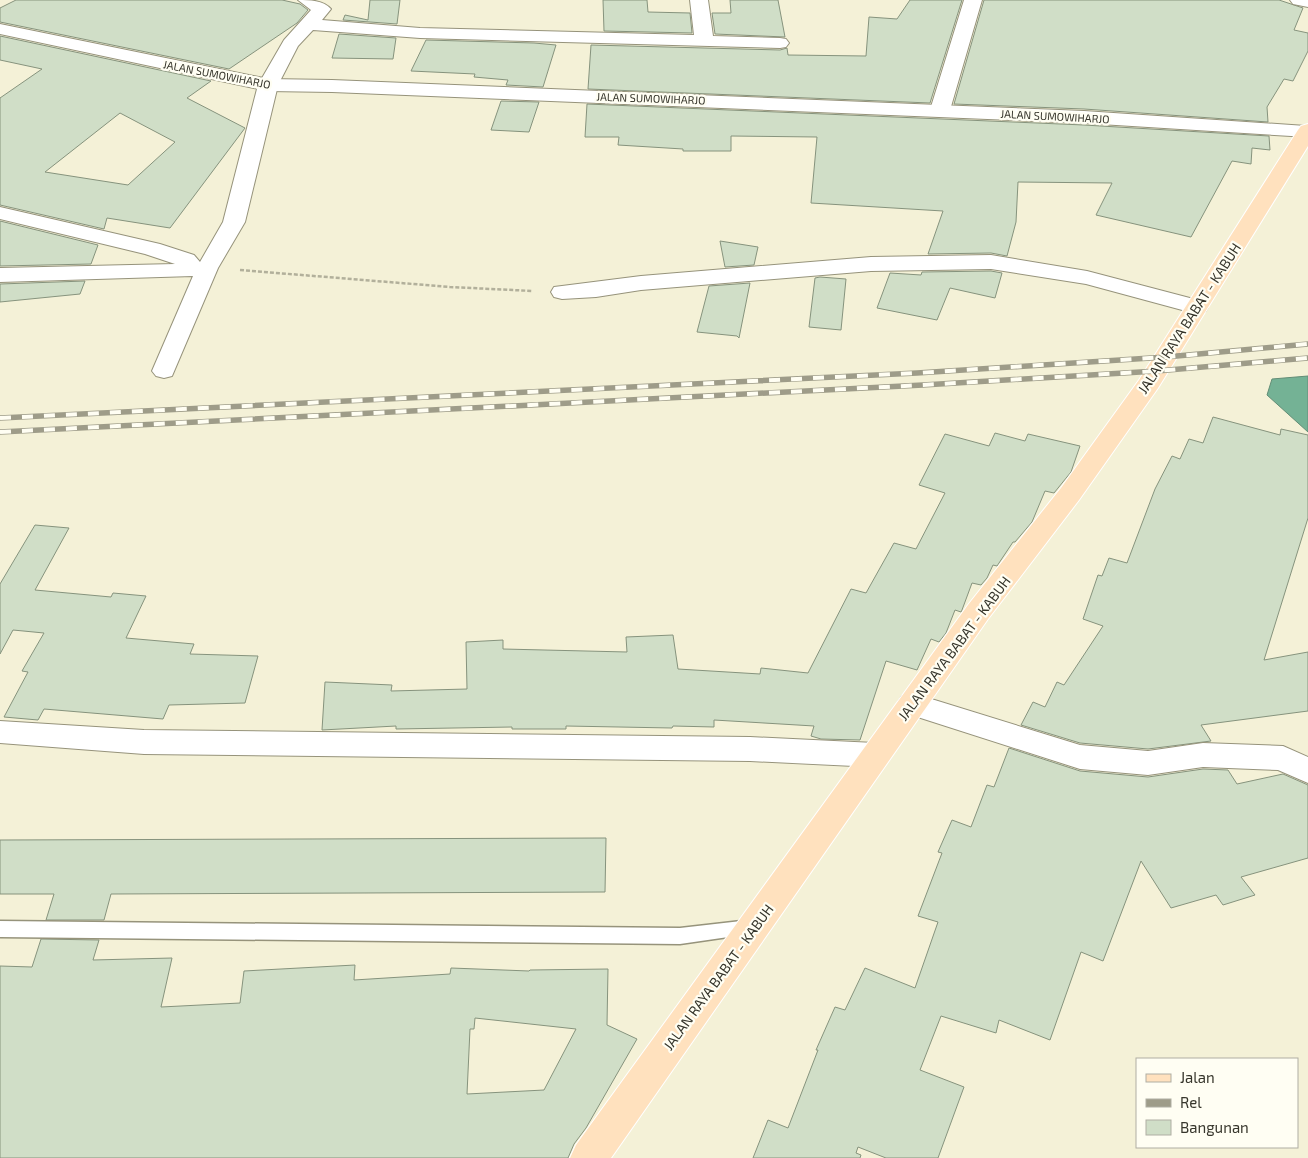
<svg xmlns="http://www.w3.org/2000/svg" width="1308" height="1158" font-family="'Exo 2',sans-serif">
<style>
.water{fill:#74b295;stroke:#628d76}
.building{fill:#d0dec7;stroke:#86937d;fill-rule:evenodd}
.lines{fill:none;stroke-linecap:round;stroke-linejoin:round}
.service-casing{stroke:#96937b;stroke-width:3}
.minor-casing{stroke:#96937b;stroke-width:2}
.tertiary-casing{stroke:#96937b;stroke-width:2}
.primary-casing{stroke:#fff;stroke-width:2}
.path{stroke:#b2b09b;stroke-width:2.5;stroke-dasharray:4 2;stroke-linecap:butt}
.service{fill:#fff;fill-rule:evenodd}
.minor{fill:#fff;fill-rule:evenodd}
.tertiary{fill:#fff;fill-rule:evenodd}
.primary{fill:#ffe1be;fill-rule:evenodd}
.rail-casing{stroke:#9e9c89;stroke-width:5.5}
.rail{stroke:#fffef3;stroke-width:4;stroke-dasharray:11;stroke-linecap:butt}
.labels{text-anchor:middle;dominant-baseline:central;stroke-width:4.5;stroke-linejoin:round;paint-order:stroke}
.far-street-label{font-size:11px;fill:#37362c;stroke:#fffef3}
.street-label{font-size:14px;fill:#37362c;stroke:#fffef3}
</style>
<rect width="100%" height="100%" fill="#f4f1d7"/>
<!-- water -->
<path class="water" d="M 1308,376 L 1308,432 L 1267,395 L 1272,379 Z"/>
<!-- building -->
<path class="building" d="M 16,0 L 282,0 L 300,4 L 308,10 L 297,23 L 229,69 L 0,22 L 0,8 Z
M 370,0 L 400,0 L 397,24 L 343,20 L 345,15 L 368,20 Z
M 603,0 L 647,0 L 648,12 L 690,13 L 692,33 L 604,31 Z
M 730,0 L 778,0 L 785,37 L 715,34 L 712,13 L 731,13 Z
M 910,0 L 962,0 L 930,103 L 588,89 L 591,45 L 780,50 L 787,48 L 788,55 L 866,56 L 869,17 L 897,19 Z
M 984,0 L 1279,0 L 1303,8 L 1294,30 L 1308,33 L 1308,51 L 1293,81 L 1284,79 L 1267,107 L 1268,122 L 1084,109 L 954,104 Z
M 339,34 L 396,38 L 393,59 L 332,58 Z
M 0,36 L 211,81 L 187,98 L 245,128 L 170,228 L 107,218 L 104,229 L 0,205 L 0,98 L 42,69 L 0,60 ZM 120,113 L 175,142 L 128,185 L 45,172 Z
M 426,40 L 534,43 L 556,45 L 543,87 L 506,85 L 508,80 L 474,77 L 475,74 L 411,71 Z
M 501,101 L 539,102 L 529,132 L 491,130 Z
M 587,104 L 1084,125 L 1269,136 L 1270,150 L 1252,148 L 1251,164 L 1232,161 L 1191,237 L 1096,215 L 1112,183 L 1018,182 L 1016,222 L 1007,256 L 991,253 L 928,254 L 943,211 L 811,203 L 817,137 L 731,136 L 731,151 L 683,151 L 683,149 L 618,145 L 619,137 L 585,137 Z
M 0,221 L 98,245 L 91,264 L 0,266 Z
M 720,241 L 758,247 L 754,265 L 725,267 Z
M 991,271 L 1002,273 L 995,298 L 950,288 L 937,320 L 877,308 L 890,273 L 921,275 L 922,272 Z
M 820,277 L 846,279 L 841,330 L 809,327 L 815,278 Z
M 85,281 L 80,294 L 0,302 L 0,284 Z
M 750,283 L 739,338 L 737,336 L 697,332 L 709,286 Z
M 1213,417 L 1280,435 L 1281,429 L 1308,435 L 1308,518 L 1264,660 L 1308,652 L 1308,711 L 1201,725 L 1211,741 L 1148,749 L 1080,743 L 1021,725 L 1033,702 L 1045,707 L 1057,682 L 1064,685 L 1103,626 L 1083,619 L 1098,575 L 1102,576 L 1109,558 L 1127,563 L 1155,489 L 1172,456 L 1180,459 L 1189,439 L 1203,443 Z
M 995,433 L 1025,441 L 1028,434 L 1080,446 L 1071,472 L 1054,493 L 1045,491 L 1032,522 L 1015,542 L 1013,542 L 997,566 L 993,565 L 987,578 L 981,585 L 972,583 L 962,610 L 961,612 L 955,610 L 946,633 L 939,642 L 931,639 L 917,670 L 886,661 L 860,740 L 821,739 L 811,736 L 814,726 L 714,720 L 714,727 L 673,726 L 672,728 L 566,726 L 566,729 L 512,729 L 512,727 L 396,729 L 396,726 L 322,730 L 325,682 L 392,685 L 391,691 L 467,689 L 466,642 L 503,640 L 503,649 L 627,652 L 626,637 L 673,635 L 678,669 L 760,674 L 761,668 L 808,673 L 851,589 L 866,593 L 894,543 L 916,549 L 945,493 L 919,485 L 945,434 L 989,446 Z
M 35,525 L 69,528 L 35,590 L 111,597 L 113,593 L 146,596 L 126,638 L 194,644 L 190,654 L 258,656 L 245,703 L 169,705 L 163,719 L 44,709 L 38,720 L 4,717 L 28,672 L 22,671 L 44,633 L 13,630 L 0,654 L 0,584 Z
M 1009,748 L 1080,771 L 1148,777 L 1203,769 L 1228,770 L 1237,784 L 1283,774 L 1308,785 L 1308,858 L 1241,877 L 1255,895 L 1223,905 L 1216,895 L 1171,908 L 1141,861 L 1103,961 L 1081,952 L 1050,1040 L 999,1020 L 996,1033 L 941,1016 L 920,1070 L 964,1087 L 938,1158 L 886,1158 L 858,1147 L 856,1153 L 861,1155 L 860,1158 L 753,1158 L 768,1120 L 788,1128 L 818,1050 L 816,1050 L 835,1007 L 845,1010 L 865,968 L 915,988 L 938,922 L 918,916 L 942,853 L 938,852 L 952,820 L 971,827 L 987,785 L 994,787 Z
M 606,838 L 605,892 L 111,894 L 104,920 L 46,920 L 54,894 L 0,894 L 0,840 Z
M 41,939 L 99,940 L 93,960 L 172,958 L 161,1007 L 240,1003 L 244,971 L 355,965 L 354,980 L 450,974 L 451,968 L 529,971 L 530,970 L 608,969 L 607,1025 L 637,1039 L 586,1128 L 574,1144 L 568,1158 L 0,1158 L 0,966 L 32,967 ZM 475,1018 L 576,1029 L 544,1090 L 467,1094 L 470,1029 L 474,1029 Z"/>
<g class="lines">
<defs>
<path id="service" d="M 750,920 L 756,923 L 759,928 L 756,933 L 680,944 L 0,937 L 0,921 L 680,928 Z"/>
<path id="minor" d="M 298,0 C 310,0 323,0 331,9 L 322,20 L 420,28 L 694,35 L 690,0 L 708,0 L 713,36 L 780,38 L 786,39 L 789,43 L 786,47 L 780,48 L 420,38 L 313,30 L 298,46 L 278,85 L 245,222 L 218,268 L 172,376 L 164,378 L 156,376 L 152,371 L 193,276 L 0,282 L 0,268 L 175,264 L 145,254 L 0,219 L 0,207 L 160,244 L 194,255 L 200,262 L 223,222 L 258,85 L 284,40 L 311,10 Z
M 964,0 L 982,0 L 950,110 L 947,114 L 940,116 L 933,114 L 930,110 Z
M 1290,0 L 1308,0 L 1308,7 L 1293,4 Z
M 991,255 L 1087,271 L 1205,302 L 1208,307 L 1205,312 L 1197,314 L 1086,284 L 991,269 L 871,271 L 641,290 L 596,297 L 562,299 L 554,297 L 551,292 L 554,287 L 641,276 L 871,257 Z
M 912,693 L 1080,745 L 1148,751 L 1203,743 L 1283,746 L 1308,757 L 1308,783 L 1278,770 L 1203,767 L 1148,775 L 1080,769 L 902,712 L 897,704 L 902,696 Z
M 0,721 L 144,730 L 750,737 L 875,743 L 886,747 L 890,755 L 886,763 L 875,767 L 750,761 L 144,754 L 0,743 Z"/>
<path id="tertiary" d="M 0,24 L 268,79 L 332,80 L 1084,111 L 1306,126 L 1308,127 L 1308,137 L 1084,123 L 332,92 L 268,91 L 0,34 Z"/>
<path id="primary" d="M 1308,124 L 1308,146 L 1158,388 L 1079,500 L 988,619 L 611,1158 L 570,1158 L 576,1145 L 968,605 L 1061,488 L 1139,380 L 1298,130 L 1301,126 Z"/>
</defs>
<!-- service casing -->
<use href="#service" class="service-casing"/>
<!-- minor casing -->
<use href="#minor" class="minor-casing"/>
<!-- tertiary casing -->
<use href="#tertiary" class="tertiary-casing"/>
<!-- primary casing -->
<use href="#primary" class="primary-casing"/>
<!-- path -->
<path class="path" d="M 240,270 L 450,287 L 533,291"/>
<!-- service -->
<use href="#service" class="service"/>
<!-- minor -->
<use href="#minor" class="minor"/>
<!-- tertiary -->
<use href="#tertiary" class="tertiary"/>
<!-- primary -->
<use href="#primary" class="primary"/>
<defs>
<path id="rail" d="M 0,418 L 917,373 L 1166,357 L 1308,344
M 0,432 L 923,385 L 1157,371 L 1308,358"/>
</defs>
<!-- rail casing -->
<use href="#rail" class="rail-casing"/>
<!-- rail -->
<use href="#rail" class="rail"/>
</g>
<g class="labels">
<!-- far-street labels -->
<g class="far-street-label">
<text transform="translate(217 74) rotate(11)">JALAN SUMOWIHARJO</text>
<text transform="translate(651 98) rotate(2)">JALAN SUMOWIHARJO</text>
<text transform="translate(1055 116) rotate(3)">JALAN SUMOWIHARJO</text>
</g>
<!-- street labels -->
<g class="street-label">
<text transform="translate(1189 318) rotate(-57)">JALAN RAYA BABAT - KABUH</text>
<text transform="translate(954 648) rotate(-53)">JALAN RAYA BABAT - KABUH</text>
<text transform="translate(718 977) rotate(-54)">JALAN RAYA BABAT - KABUH</text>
</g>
</g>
<!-- legend -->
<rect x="1136" y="1058" width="162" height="90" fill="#fffef3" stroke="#afaea3"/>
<rect x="1146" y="1074" width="25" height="8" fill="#ffe1be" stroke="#afaea3"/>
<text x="1180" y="1083" font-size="15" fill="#37362c">Jalan</text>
<rect x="1146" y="1099" width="25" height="8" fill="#9e9c89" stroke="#afaea3"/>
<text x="1180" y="1108" font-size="15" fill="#37362c">Rel</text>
<rect x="1146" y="1120" width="25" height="15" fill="#d0dec7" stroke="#afaea3"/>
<text x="1180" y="1133" font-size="15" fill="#37362c">Bangunan</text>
</svg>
